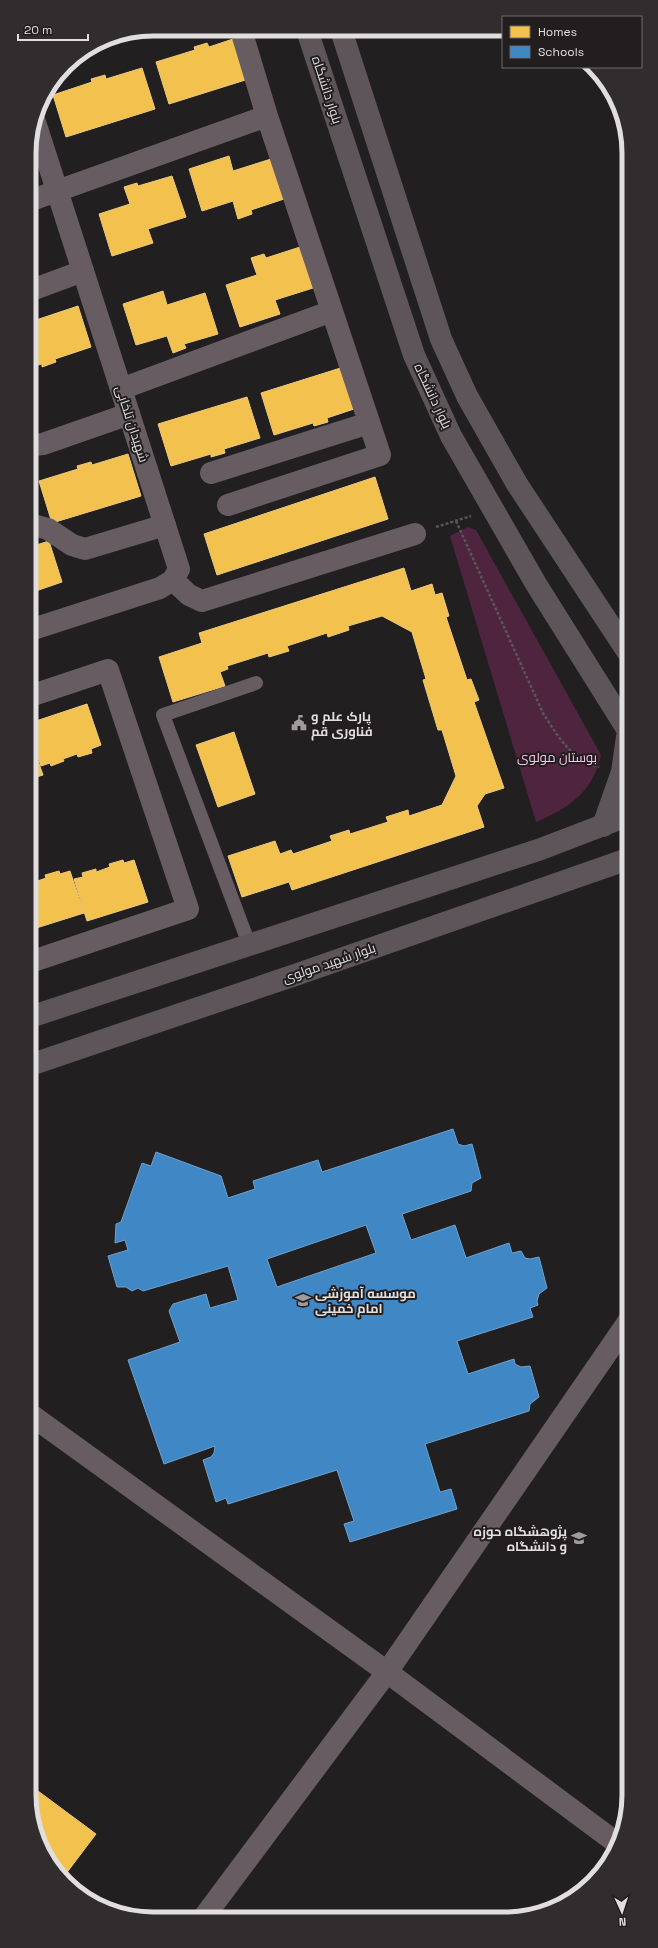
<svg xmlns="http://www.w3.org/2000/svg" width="658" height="1948" font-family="'Space Grotesk',Cairo,sans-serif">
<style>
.green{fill:#4e243f}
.homes{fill:#f2c14e;stroke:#edca7a}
.schools{fill:#3f88c5;stroke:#70a2cd;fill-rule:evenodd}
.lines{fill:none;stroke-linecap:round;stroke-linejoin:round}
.path{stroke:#5a5558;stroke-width:2.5;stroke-dasharray:3 2;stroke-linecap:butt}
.service{stroke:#665c61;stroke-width:14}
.minor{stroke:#665c61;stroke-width:22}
.tertiary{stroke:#665c61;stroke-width:22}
.secondary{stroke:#5e555b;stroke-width:22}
.labels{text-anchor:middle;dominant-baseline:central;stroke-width:4;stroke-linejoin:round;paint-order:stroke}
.street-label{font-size:13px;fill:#e1dedf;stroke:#221e20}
.poi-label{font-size:13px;font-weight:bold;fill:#e1dedf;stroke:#221e20;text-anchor:start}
.park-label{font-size:13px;fill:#fec2e6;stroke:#221e20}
.rim{fill:none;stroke:#e1dedf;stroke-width:5}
</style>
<rect width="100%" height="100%" fill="#211f20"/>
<!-- green -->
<path class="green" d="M 468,527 L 476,530 L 601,755 C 593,792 569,808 536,822 L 450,536 Z"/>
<!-- homes -->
<path class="homes" d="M 245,35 L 258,76 L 169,104 L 156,62 L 195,50 L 194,47 L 207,43 L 209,47 Z
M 142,68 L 155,109 L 66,137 L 53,95 L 92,82 L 91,79 L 105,75 L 106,79 Z
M 229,156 L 233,171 L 271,159 L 284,199 L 251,210 L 252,214 L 238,219 L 233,201 L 202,211 L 189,169 Z
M 172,176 L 186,217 L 148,229 L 153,243 L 112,256 L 99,214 L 130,204 L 124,187 L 137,183 L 138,186 Z
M 300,247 L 313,288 L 275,300 L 280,314 L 240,327 L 226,285 L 257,275 L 251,258 L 264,254 L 266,258 Z
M 163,291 L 167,305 L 205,293 L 218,334 L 184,344 L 186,348 L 173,353 L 167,336 L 136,345 L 123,304 Z
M 78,306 L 91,347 L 55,359 L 56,362 L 42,367 L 42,364 L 30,367 L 30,322 Z
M 350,365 L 363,406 L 327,418 L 328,422 L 314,426 L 313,423 L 274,435 L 261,393 Z
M 247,397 L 260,438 L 224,449 L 225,453 L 211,457 L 211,454 L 171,466 L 158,424 Z
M 128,454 L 141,496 L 52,523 L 39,481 L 78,469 L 77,466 L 91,462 L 92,465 Z
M 375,477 L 388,519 L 217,575 L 204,534 Z
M 49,541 L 62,582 L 30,593 L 30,547 Z
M 404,568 L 411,591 L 432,584 L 435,595 L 442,593 L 449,616 L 446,617 L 467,680 L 471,679 L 479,700 L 474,702 L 504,788 L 485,794 L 477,806 L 484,827 L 292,890 L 289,882 L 242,897 L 228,856 L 275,841 L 280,854 L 291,850 L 293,854 L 332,841 L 330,836 L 349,830 L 350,834 L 388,822 L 386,817 L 408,810 L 409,816 L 442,805 L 456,776 L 442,730 L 438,730 L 423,680 L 426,679 L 412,632 L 382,616 L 348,626 L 349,630 L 328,637 L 327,633 L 287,646 L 289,651 L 269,657 L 268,653 L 227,666 L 228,669 L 220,672 L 225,686 L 173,702 L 159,657 L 202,643 L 199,633 Z
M 87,704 L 101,745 L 91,749 L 92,753 L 78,757 L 77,754 L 63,759 L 64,761 L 51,766 L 50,763 L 41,766 L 30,735 L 30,723 Z
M 234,732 L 255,794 L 218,807 L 196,745 Z
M 30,738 L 43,775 L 33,778 L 34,781 L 30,783 Z
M 123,860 L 124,863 L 134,860 L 148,902 L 87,921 L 74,879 L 83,877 L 82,873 L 96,869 L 96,872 L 110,867 L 109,864 Z
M 59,871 L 60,874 L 70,871 L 84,913 L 30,930 L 30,880 L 32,883 L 46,878 L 45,875 Z
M 38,1791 L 96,1834 L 62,1879 L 46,1857 L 31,1819 L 31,1800 Z"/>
<!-- schools -->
<path class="schools" d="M 453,1129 L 458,1144 L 464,1146 L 472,1144 L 481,1178 L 472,1183 L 471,1191 L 402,1214 L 411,1240 L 455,1225 L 466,1258 L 509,1243 L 512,1253 L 521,1251 L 525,1258 L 530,1259 L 539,1257 L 547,1288 L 539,1294 L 537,1301 L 538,1305 L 530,1308 L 533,1317 L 457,1341 L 468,1374 L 514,1359 L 515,1364 L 521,1367 L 530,1366 L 539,1397 L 530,1404 L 529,1411 L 425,1444 L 440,1492 L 451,1489 L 457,1509 L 350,1542 L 344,1524 L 354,1521 L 337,1470 L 228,1504 L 226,1498 L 216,1502 L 203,1460 L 211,1457 L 214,1453 L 215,1446 L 164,1464 L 128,1360 L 180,1342 L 169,1311 L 173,1304 L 206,1294 L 210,1308 L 238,1300 L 228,1266 L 143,1291 L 138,1288 L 132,1291 L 126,1287 L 117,1287 L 108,1256 L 128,1250 L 125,1240 L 115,1243 L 116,1224 L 121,1222 L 142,1163 L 151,1166 L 156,1152 L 221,1176 L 228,1198 L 255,1189 L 253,1181 L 318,1160 L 322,1172 ZM 366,1225 L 376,1253 L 277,1287 L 267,1259 Z"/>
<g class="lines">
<!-- path -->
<path class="path" d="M 456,521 L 543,713 C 557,735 572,761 599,767
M 436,527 L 471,516"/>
<!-- service -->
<path class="service" d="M 249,944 L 163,715 L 256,683"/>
<!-- minor -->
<path class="minor" d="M 29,201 L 267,116
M 29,291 L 83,271
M 121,389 L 332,311
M 30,441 L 34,445 L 43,444 L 129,414
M 211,473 L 369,423
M 228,505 L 380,455 L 267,116 L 241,30
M 30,524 L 48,529 L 72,545 L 85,549 L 165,525
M 173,580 L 189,595 L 202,601 L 415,534
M 30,696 L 108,670 L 188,909 L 30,962
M 31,1415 L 387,1672 L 618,1844
M 204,1917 L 387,1672 L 628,1322"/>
<!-- tertiary -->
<path class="tertiary" d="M 30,630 L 160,588 L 173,580 L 179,569 L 35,122"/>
<!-- secondary -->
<path class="secondary" d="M 307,30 L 414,355 L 451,436 L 536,584 L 627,729
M 341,30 L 441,339 L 467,396 L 517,484 L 627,651
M 603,826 L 622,772 L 627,737
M 30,1017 L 541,849 L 627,816
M 30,1065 L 298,974 L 628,859"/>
</g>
<!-- icons -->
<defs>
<symbol id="civic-bare" viewBox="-9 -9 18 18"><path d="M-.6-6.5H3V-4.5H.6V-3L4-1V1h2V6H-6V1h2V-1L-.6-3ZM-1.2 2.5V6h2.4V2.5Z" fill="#9e9b9c" stroke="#221e20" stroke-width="2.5" paint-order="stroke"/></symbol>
<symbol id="university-bare" viewBox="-9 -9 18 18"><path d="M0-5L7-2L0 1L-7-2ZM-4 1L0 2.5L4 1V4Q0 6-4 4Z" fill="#9e9b9c" stroke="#221e20" stroke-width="2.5" paint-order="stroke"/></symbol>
</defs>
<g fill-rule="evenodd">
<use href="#civic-bare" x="288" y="712" width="22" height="22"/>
<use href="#university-bare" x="292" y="1289" width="22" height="22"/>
<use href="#university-bare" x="568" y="1527" width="22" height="22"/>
</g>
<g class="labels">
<!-- street labels -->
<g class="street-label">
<text transform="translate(327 90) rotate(72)">بلوار دانشگاه</text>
<text transform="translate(433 396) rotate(65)">بلوار دانشگاه</text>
<text transform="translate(132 424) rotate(72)">شهیدان تلخابی</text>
<text transform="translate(329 963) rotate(-19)">بلوار شهید مولوی</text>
</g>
<!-- poi labels -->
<g class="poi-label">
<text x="311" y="716">پارک علم و<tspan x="311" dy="15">فناوری قم</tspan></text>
<text x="315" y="1293">موسسه آموزشی<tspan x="315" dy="15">امام خمینی</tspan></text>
<text x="567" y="1531" text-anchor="end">پژوهشگاه حوزه<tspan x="567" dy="15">و دانشگاه</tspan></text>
</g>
<!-- park labels -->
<g class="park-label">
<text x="557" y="757">بوستان مولوی</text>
</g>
</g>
<!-- crop -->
<path d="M0 0H658V1948H0ZM153 36H505A117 117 0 0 1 622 153V1795A117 117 0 0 1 505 1912H153A117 117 0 0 1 36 1795V153A117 117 0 0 1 153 36Z" fill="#312d2f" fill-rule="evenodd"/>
<path class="rim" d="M153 36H505A117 117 0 0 1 622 153V1795A117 117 0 0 1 505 1912H153A117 117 0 0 1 36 1795V153A117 117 0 0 1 153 36Z"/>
<!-- legend -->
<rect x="502" y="16" width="140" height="52" fill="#221e20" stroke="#6e6b6c"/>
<rect x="510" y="26" width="20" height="12" fill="#f2c14e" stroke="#6e6b6c"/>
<text x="538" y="36" font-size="12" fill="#e1dedf">Homes</text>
<rect x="510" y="46" width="20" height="12" fill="#3f88c5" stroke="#6e6b6c"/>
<text x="538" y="56" font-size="12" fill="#e1dedf">Schools</text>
<!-- north arrow -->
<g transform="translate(622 1912) rotate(177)" stroke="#221e20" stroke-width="3" paint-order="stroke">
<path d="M0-3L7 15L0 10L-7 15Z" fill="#e1dedf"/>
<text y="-6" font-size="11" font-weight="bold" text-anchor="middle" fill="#e1dedf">N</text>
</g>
<!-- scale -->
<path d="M18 34v6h70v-6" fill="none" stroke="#e1dedf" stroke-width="2"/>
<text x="24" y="34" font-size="12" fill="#e1dedf" stroke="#221e20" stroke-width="3" paint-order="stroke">20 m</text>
</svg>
